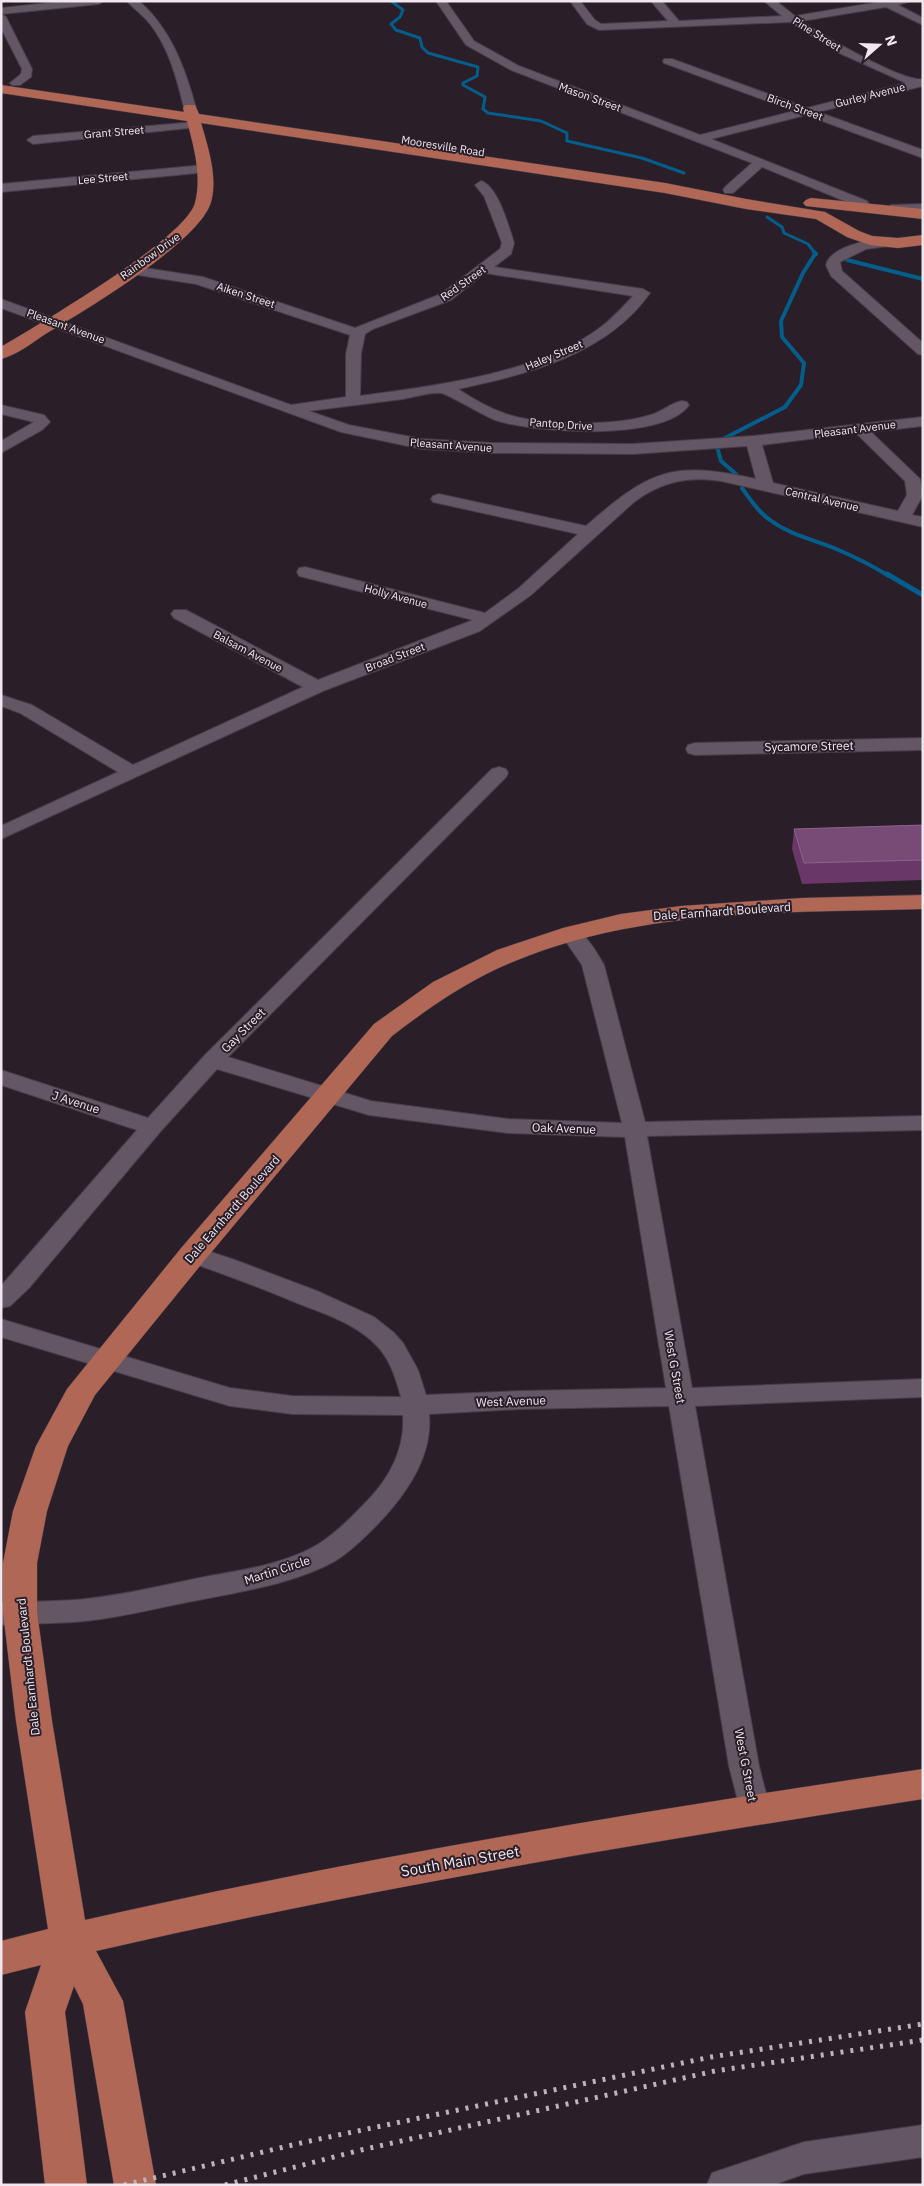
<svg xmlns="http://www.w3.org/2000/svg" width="924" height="2186" font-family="'IBM Plex Sans',sans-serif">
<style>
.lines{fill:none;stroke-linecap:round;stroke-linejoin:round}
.stream-far2{stroke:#035e8b;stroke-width:3}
.stream-far1{stroke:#035e8b;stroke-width:4}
.stream{stroke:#035e8b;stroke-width:5}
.minor-casing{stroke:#473d47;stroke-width:2}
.major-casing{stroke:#473d47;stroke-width:1}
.minor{fill:#645663;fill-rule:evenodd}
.major{fill:#b16755;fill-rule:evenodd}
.rail{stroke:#bdb3bc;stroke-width:5;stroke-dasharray:3 7;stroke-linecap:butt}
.wall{fill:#693868}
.building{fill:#784b77;stroke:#8a638a}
.labels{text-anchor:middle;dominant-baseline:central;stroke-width:4;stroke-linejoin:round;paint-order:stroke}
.far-street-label{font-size:11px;fill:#f0e7ef;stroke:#2a1e29}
.street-label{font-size:12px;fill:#f0e7ef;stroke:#2a1e29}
.near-street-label{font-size:15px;fill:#f0e7ef;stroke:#2a1e29}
</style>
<rect width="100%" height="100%" fill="#2a1e29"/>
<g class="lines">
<!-- stream-far2 -->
<path class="stream-far2" d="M 391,1 L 403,10 L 400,17 L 391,24 L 396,30 L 420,38 L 422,47 L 428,53 L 478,67 L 477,76 L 463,83 L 463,85 L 485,97 L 483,109 L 488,113 L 541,121 L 567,133 L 567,141 L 642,158 L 684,173
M 767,217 L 782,227 L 784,233 L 808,244 L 815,253"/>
<!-- stream-far1 -->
<path class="stream-far1" d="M 814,252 L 816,254
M 847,260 L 923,279
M 725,438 L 785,407 L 801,385 L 804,363 L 782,337 L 781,321 L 803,273 L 815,254
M 718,450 L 721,461 L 736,474
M 742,488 C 750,499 758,512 770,520 C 790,535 812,539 834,548 C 853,556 871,565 889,576"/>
<!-- stream -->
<path class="stream" d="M 887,574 L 923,595"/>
<defs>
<path id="minor" d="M 66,1 L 104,1 L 99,4 L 2,14 L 6,17 L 32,69 L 31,77 L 20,85 L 12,85 L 10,83 L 21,74 L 22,69 L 1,28 L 1,8 Z
M 127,1 L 139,1 C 171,29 185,68 196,108 L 194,110 L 190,111 L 184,108 C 177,79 169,48 150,24 C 143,15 134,9 127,1 Z
M 436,1 L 446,1 L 474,41 L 519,66 L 700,135 L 794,111 L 664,63 L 663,61 L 664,59 L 672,59 L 807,108 L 906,83 L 837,52 L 790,22 L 599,30 L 587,24 L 570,1 L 580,1 L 595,20 L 601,24 L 668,21 L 651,1 L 662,1 L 679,21 L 782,16 L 764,1 L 776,1 L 795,16 L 885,1 L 911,1 L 898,5 L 923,18 L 923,25 L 886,7 L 802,21 C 820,34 904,83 923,79 L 923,86 L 818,112 L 923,150 L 923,158 L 806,115 L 711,139 L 867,201 L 869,204 L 867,207 L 859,207 L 762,167 L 733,193 L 725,193 L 723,190 L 725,187 L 752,163 L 511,70 L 466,45 Z
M 195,122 L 199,123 L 201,125 L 199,127 L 33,144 L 27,140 L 33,136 Z
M 204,165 L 210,169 L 208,172 L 1,192 L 1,184 Z
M 481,181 C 498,186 509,227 514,243 L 511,254 L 494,267 L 643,289 L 650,293 C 606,355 528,374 458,389 C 473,399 489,408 506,414 C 543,426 610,426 647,416 C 661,413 670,403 682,401 L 687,402 L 689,405 C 664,442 533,433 495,420 C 484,416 446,393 441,393 C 429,392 415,397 403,399 C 372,403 340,407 309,411 L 349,425 L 422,439 L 493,443 L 633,444 L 753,436 L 923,417 L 923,426 L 871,432 L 920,479 L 923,495 L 912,515 L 923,517 L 923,527 L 721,481 C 687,476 661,482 634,502 L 531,595 L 480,631 L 323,691 L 1,839 L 1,826 L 118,772 L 20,713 L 1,706 L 1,695 L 32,705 L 133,765 L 303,687 L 174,618 L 171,614 L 174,610 L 186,610 L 318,680 L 473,620 L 299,576 L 297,572 L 299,568 L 305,567 L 485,613 L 519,588 L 578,534 L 433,502 L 431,499 L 433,496 L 439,494 L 586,526 C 650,470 672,460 756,479 L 747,446 L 633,454 L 493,453 L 422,449 L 341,432 L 1,308 L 1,299 L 291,405 L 346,397 L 346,354 L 350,335 L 196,284 L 132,274 L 125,270 L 132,266 L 203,277 L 355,328 L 441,294 L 500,249 L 502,243 L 484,196 L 475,185 ZM 485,273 L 633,296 C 622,308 611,320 597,330 C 535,374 434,386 360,396 L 361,354 L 365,334 L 373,329 L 451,300 ZM 856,433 L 905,481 L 907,495 L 898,511 L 773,483 L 762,445 Z
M 923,204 L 923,212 L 891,213 L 885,209 L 891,205 Z
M 883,238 L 896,239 L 897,242 L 896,245 L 866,249 L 840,262 L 842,271 L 923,343 L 923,355 L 918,354 L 831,276 L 826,265 C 830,247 868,240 883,238 Z
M 1,405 L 44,415 L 50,422 L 42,430 L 1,453 L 1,441 L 34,422 L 1,414 Z
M 923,738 L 923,750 L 695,755 L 688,753 L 686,749 L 688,745 L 695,743 Z
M 499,767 L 506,769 L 508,773 L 506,777 L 228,1057 L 371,1101 L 508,1119 L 622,1123 L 582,965 L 560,933 L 563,929 C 582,924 595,950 604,965 L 645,1122 L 923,1116 L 923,1130 L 647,1136 L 692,1388 L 923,1379 L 923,1397 L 695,1406 L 759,1766 L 770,1809 L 766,1818 L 755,1822 L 744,1818 L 740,1809 L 729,1766 L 669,1406 L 520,1409 L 429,1414 C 432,1445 418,1474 400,1498 C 386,1517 355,1549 335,1561 C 295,1583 249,1590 204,1599 C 164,1606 125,1617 85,1621 C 57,1624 29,1623 1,1625 L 1,1603 C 29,1601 57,1602 85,1599 C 125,1595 164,1585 204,1577 C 242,1570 282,1565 317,1545 C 335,1534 353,1516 368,1500 C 390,1477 405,1448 403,1415 L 292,1414 L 230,1406 L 1,1337 L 1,1319 L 230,1388 L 292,1396 L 401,1397 C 396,1379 391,1362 379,1348 C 357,1323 322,1313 292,1301 C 257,1286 220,1273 184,1260 L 181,1254 L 184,1248 L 193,1246 L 235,1260 L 317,1291 L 374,1317 L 393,1332 L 403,1343 L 418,1370 L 426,1395 L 520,1391 L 666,1388 L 625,1137 L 508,1133 L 369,1115 L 217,1069 L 160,1132 L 29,1288 L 10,1306 L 1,1308 L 1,1286 L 137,1130 L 1,1085 L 1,1070 L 148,1118 L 205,1055 L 492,769 Z
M 923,2125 L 923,2157 L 804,2174 L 773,2185 L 707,2185 L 712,2173 L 804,2142 Z"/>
<path id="major" d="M 1,85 L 184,112 L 183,108 L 185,105 L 195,105 L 199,114 L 665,183 L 746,199 L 825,212 L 859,231 L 872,236 L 898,238 L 923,235 L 923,245 L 898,248 L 870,245 L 847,237 L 816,219 L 746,209 L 665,193 L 201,123 C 208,147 219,180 210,205 C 194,245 86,310 47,333 C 33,342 17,355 1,359 L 1,347 C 38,325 185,239 195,203 C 202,176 194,147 187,121 L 1,93 Z
M 811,198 L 923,209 L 923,219 L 806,206 L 803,203 L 806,200 Z
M 923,895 L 923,909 C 787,913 642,908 515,961 C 470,979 431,1006 392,1036 L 204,1261 L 95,1395 L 68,1446 L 47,1511 L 37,1563 L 37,1612 L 52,1721 L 85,1920 C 362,1857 642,1811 923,1769 L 923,1799 C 646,1842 369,1888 96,1951 L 123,2001 L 156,2185 L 114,2185 L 83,2004 L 74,1986 L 65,2012 L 87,2185 L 45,2185 L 25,2012 L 41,1965 L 1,1975 L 1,1941 L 48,1929 L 16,1721 L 3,1612 L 3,1563 L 13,1511 L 36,1446 L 67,1389 L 182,1247 L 374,1024 L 433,982 L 497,950 L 563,928 L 621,914 L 681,906 L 802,898 Z"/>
</defs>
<!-- minor casing -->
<use href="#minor" class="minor-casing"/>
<!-- major casing -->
<use href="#major" class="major-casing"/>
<!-- minor -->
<use href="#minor" class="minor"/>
<!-- major -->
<use href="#major" class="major"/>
<!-- rail -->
<path class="rail" d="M 124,2185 L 305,2142 L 711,2057 L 923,2024
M 225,2185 L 361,2150 L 715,2071 L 923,2040"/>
</g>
<!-- wall -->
<path class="wall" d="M 923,825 L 923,880 L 802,884 L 792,849 L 794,829 Z"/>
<!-- building -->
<path class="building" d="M 923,825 L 923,860 L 804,863 L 794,829 Z"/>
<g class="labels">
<!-- far-street labels -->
<g class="far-street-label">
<text transform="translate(817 34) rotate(32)">Pine Street</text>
<text transform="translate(870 95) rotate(-14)">Gurley Avenue</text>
<text transform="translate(590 97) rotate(20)">Mason Street</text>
<text transform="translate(795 107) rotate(20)">Birch Street</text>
<text transform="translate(114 132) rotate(-5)">Grant Street</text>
<text transform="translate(443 146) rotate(9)">Mooresville Road</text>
<text transform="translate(103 178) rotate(-5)">Lee Street</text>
<text transform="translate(150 256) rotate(-36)">Rainbow Drive</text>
<text transform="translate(463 283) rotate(-35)">Red Street</text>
<text transform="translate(246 295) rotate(18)">Aiken Street</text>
<text transform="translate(66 326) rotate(20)">Pleasant Avenue</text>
<text transform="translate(554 355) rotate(-23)">Haley Street</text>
<text transform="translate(561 424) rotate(4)">Pantop Drive</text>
<text transform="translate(855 429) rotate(-7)">Pleasant Avenue</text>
<text transform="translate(451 445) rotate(4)">Pleasant Avenue</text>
<text transform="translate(822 499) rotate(13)">Central Avenue</text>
<text transform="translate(396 596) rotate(15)">Holly Avenue</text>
<text transform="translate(248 651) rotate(28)">Balsam Avenue</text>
<text transform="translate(395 657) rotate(-21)">Broad Street</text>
</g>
<!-- street labels -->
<g class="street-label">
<text transform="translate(809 746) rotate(-1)">Sycamore Street</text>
<text transform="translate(722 911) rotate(-4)">Dale Earnhardt Boulevard</text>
<text transform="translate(243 1030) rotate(-45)">Gay Street</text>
<text transform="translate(76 1102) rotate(18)">J Avenue</text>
<text transform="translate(564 1128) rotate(2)">Oak Avenue</text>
<text transform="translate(232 1209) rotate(-49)">Dale Earnhardt Boulevard</text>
<text transform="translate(675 1367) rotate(80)">West G Street</text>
<text transform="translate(511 1401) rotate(-2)">West Avenue</text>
<text transform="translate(277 1570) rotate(-18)">Martin Circle</text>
<text transform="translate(28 1667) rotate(-96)">Dale Earnhardt Boulevard</text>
<text transform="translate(746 1765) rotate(79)">West G Street</text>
</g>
<!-- near-street labels -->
<g class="near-street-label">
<text transform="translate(460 1861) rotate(-10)">South Main Street</text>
</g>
</g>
<!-- border -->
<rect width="924" height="2186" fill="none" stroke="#f0e7ef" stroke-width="5"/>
<!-- north arrow -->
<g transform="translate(879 45) rotate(70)" stroke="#2a1e29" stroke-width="4" paint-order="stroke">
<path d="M0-4L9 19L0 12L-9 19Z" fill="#f0e7ef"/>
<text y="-8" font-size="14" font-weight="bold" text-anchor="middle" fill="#f0e7ef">N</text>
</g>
</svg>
